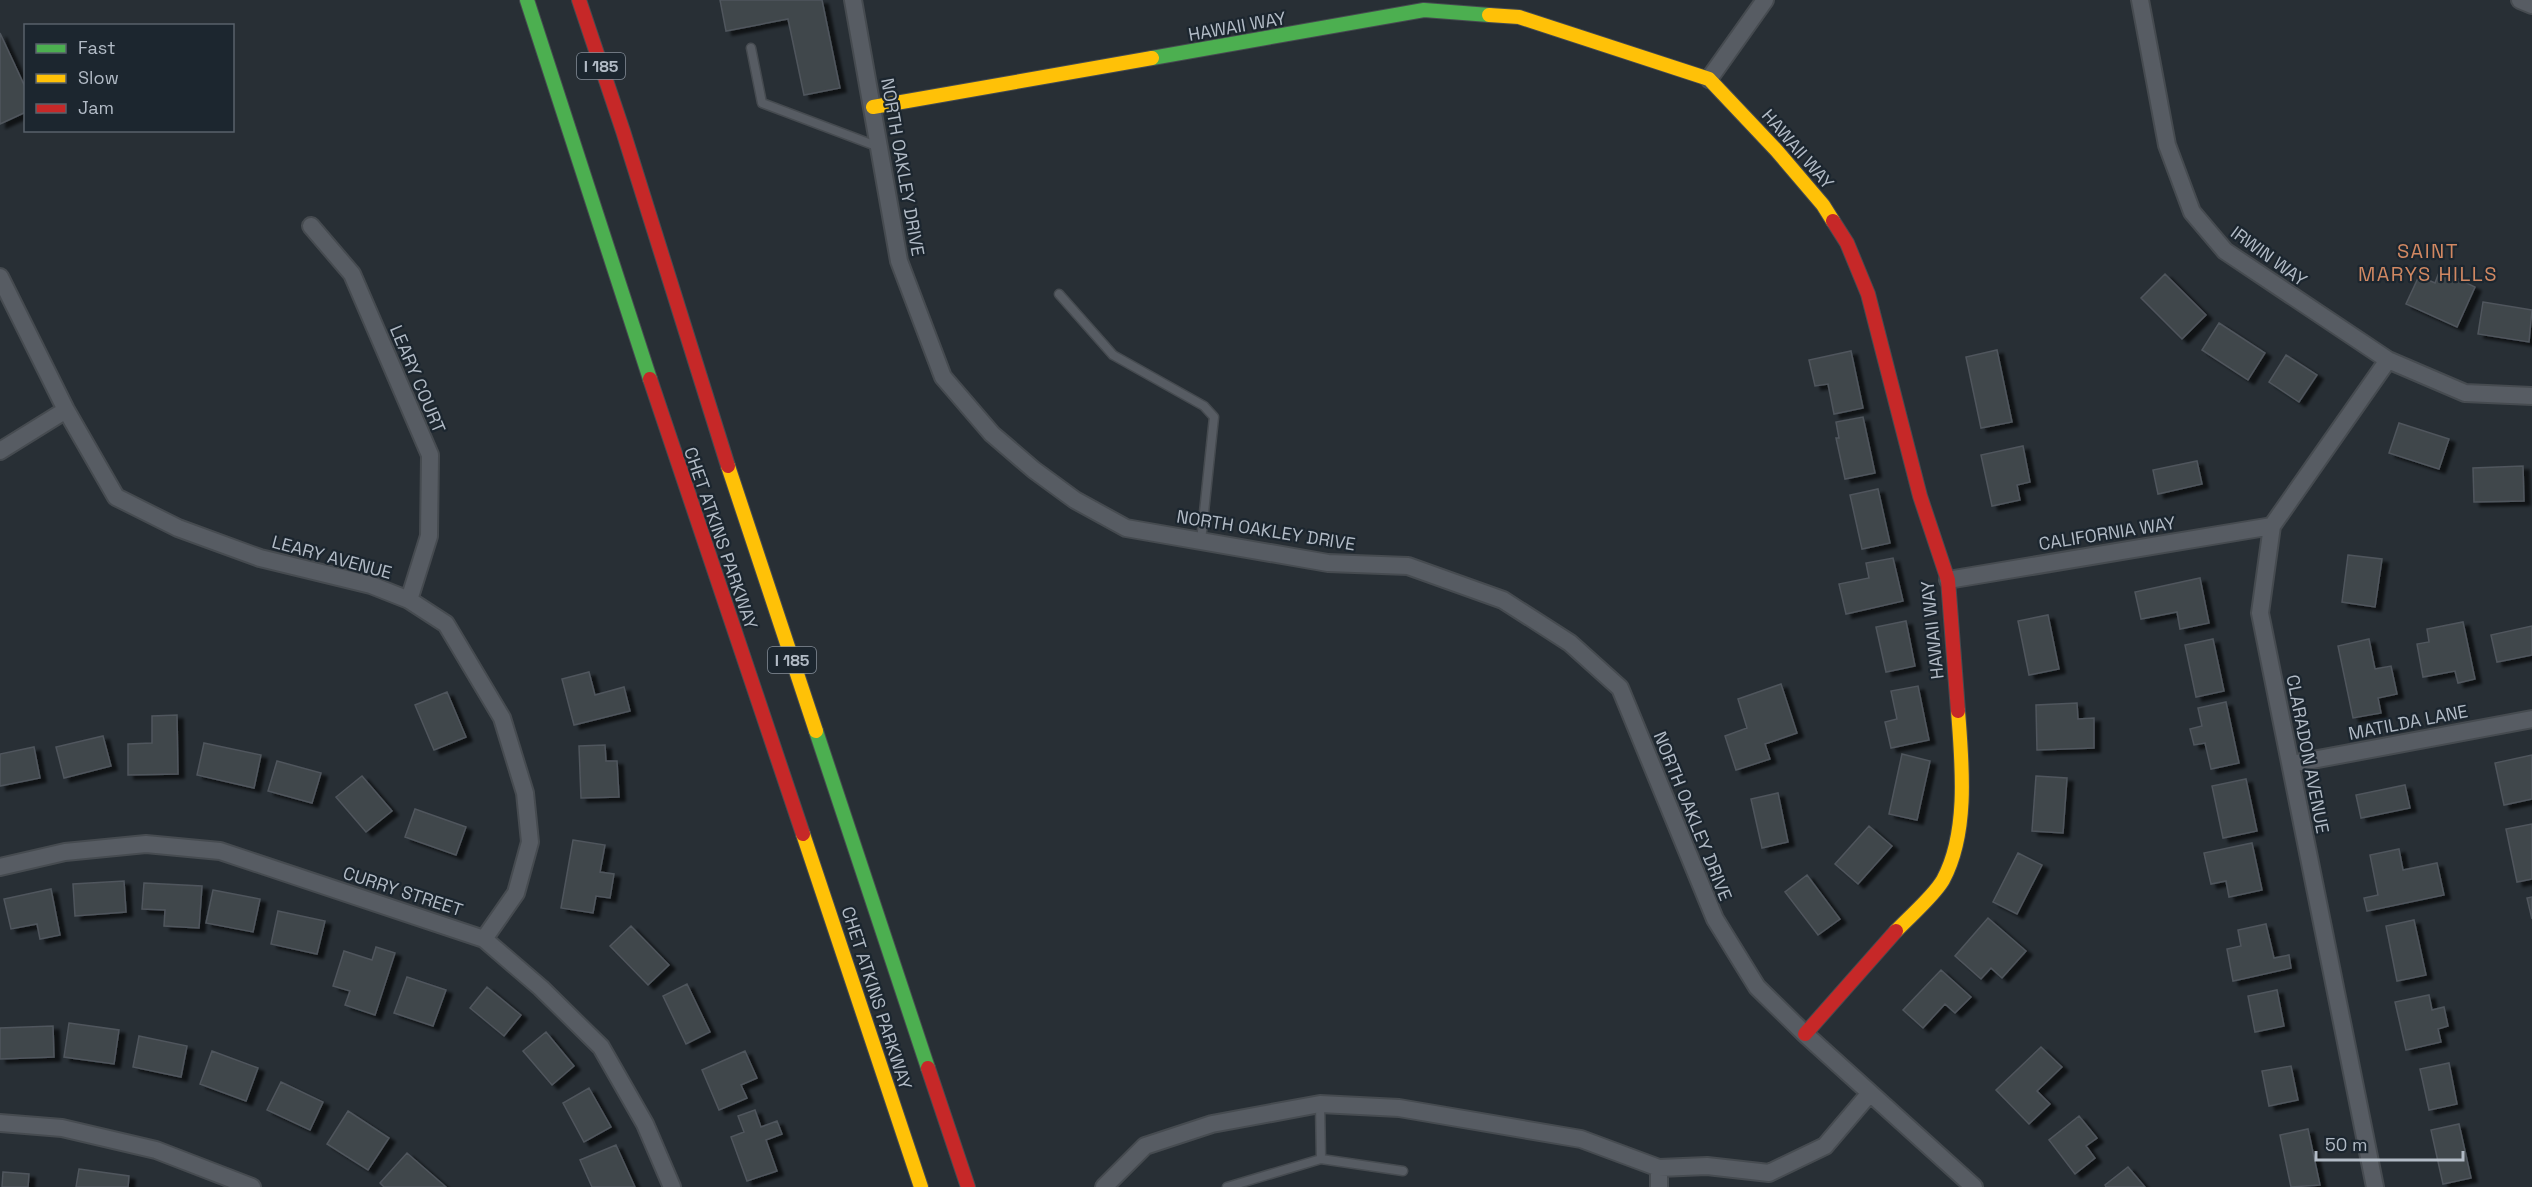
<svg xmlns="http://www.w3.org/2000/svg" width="2532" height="1187" font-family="'Space Grotesk',sans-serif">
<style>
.building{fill:#40464b;stroke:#50565d;stroke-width:1.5;filter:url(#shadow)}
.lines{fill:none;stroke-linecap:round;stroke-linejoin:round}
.lane-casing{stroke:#464b50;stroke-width:11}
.street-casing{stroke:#464b50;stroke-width:20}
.fast-casing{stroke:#464b50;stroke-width:16}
.slow-casing{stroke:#464b50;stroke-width:16}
.jam-casing{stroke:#464b50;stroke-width:16}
.lane{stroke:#575c63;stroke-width:8}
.street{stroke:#575c63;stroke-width:16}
.fast{stroke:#4caf50;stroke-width:14}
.slow{stroke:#ffc107;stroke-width:14}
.jam{stroke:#c62828;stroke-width:14}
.labels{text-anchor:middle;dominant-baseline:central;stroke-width:4.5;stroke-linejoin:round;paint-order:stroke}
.shield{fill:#1c262f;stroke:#858e99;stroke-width:1.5}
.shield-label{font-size:16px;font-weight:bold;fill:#b2bbc6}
.street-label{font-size:18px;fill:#b2bbc6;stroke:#1c262f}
.neighbourhood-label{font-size:20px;letter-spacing:1.5px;fill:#d18862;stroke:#1c262f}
</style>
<defs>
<filter id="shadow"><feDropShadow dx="6" dy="4" stdDeviation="1.5" flood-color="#0009"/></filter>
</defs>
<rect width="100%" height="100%" fill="#282f35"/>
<!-- building -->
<path class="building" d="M 720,0 L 822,0 L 840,88 L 804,95 L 788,19 L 726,31 Z
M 0,33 L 26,89 L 26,112 L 0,124 Z
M 2440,270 L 2475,287 L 2457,327 L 2406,304 L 2419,276 L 2435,283 Z
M 2165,274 L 2206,315 L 2182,339 L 2141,298 Z
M 2483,302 L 2532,310 L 2529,342 L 2478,334 Z
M 2219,323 L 2265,353 L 2248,380 L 2202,350 Z
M 1997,350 L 2012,422 L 1981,428 L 1966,357 Z
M 1851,351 L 1863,408 L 1834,414 L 1828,384 L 1815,386 L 1809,360 Z
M 2286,355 L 2317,375 L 2299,402 L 2269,382 Z
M 1863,417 L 1875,473 L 1845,479 L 1836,438 L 1839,438 L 1836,422 Z
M 2399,423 L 2449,439 L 2439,469 L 2389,453 Z
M 2023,446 L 2030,482 L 2017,485 L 2020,500 L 1992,506 L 1981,455 Z
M 2197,461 L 2202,484 L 2158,494 L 2153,470 Z
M 2523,466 L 2524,501 L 2474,502 L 2473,468 Z
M 1878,489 L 1890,543 L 1862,549 L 1850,495 Z
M 2348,555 L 2382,559 L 2375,607 L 2342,602 Z
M 1893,558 L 1903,601 L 1846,614 L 1839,584 L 1869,578 L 1866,563 Z
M 2200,578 L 2209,623 L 2180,629 L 2177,612 L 2141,619 L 2135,592 Z
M 2048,615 L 2059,669 L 2029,675 L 2018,621 Z
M 1906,621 L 1915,666 L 1886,672 L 1876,627 Z
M 2463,622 L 2475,679 L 2458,683 L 2455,671 L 2423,677 L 2417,644 L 2429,642 L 2427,629 Z
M 2532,626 L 2532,655 L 2497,662 L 2491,635 Z
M 2213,639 L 2224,691 L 2196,697 L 2185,645 Z
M 2369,639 L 2375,669 L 2391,666 L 2397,694 L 2378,698 L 2381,713 L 2353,718 L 2338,646 Z
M 589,672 L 595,695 L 624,687 L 630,711 L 574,725 L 562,679 Z
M 1781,684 L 1797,733 L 1765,744 L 1770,759 L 1736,770 L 1725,736 L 1747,728 L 1738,699 Z
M 1918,686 L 1929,740 L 1891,748 L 1885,722 L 1897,719 L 1891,691 Z
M 447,692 L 466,737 L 434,750 L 415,705 Z
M 2226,702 L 2239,763 L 2211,769 L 2205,743 L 2194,745 L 2190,729 L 2202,726 L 2198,708 Z
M 2077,703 L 2078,719 L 2094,718 L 2094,748 L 2037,750 L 2036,705 Z
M 177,715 L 178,774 L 128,775 L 128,744 L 152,743 L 152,716 Z
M 103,736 L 111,766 L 64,778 L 56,747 Z
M 204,743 L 261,755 L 254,788 L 197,775 Z
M 605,745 L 606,761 L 617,761 L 619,797 L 581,798 L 579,746 Z
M 34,747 L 40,778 L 0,786 L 0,754 Z
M 1902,754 L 1930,761 L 1917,820 L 1889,814 Z
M 2532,755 L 2532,799 L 2504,805 L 2495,763 Z
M 277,761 L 321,773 L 312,803 L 268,791 Z
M 362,776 L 392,811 L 366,832 L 336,797 Z
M 2036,776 L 2067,778 L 2063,833 L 2032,831 Z
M 2246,779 L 2257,831 L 2223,838 L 2212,786 Z
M 2405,785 L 2410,808 L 2361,818 L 2356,795 Z
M 1778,793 L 1788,842 L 1762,848 L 1751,799 Z
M 415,809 L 466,827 L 456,855 L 405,837 Z
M 2532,824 L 2532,879 L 2517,882 L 2506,829 Z
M 1869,826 L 1892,846 L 1858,884 L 1835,864 Z
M 573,840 L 605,845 L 600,872 L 614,874 L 610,898 L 596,896 L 593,913 L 561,908 Z
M 2252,843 L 2262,890 L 2229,897 L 2226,881 L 2211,884 L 2204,853 Z
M 2399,849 L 2403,870 L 2437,863 L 2444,895 L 2367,911 L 2364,898 L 2378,895 L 2370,855 Z
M 2018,853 L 2042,865 L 2017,914 L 1993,902 Z
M 1807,875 L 1840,919 L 1818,935 L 1785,892 Z
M 124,881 L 126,912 L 75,916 L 73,884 Z
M 144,883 L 202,886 L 199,928 L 164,926 L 165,910 L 142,909 Z
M 51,889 L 60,935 L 40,939 L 37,924 L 11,929 L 4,899 Z
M 213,890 L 260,899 L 253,932 L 206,923 Z
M 2532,897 L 2532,919 L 2527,898 Z
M 278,911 L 325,921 L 317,954 L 271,944 Z
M 1988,918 L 2026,951 L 2002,978 L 1991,968 L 1981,979 L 1955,956 Z
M 2414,920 L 2426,975 L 2397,981 L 2386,926 Z
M 2266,924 L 2274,958 L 2289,955 L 2291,968 L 2233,981 L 2227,949 L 2241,946 L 2238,930 Z
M 631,926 L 669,965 L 648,985 L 610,946 Z
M 376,947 L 395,953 L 375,1015 L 345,1005 L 350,991 L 333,986 L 344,951 L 372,960 Z
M 1941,970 L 1971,997 L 1955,1013 L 1945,1004 L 1923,1028 L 1903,1010 Z
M 407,977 L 446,990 L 433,1026 L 394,1013 Z
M 687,984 L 710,1032 L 686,1044 L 663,996 Z
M 487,987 L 521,1015 L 504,1036 L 470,1008 Z
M 2277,990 L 2284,1026 L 2255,1032 L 2248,996 Z
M 2429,995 L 2432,1010 L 2444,1007 L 2448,1026 L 2438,1029 L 2441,1042 L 2406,1050 L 2395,1002 Z
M 69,1023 L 119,1030 L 114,1064 L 64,1057 Z
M 53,1026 L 54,1057 L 0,1059 L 0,1028 Z
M 546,1032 L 574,1066 L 552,1085 L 523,1051 Z
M 139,1036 L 187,1046 L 181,1077 L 133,1067 Z
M 2041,1047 L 2062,1067 L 2037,1091 L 2050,1104 L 2029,1124 L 1996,1090 Z
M 212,1051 L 258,1068 L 246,1101 L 200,1084 Z
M 745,1051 L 757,1078 L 741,1085 L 747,1098 L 719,1110 L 702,1070 Z
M 2449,1063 L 2457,1104 L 2429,1110 L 2420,1069 Z
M 2291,1066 L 2298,1100 L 2269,1106 L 2262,1071 Z
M 281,1082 L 323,1102 L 310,1130 L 267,1110 Z
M 589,1088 L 611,1127 L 584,1142 L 563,1103 Z
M 755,1110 L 761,1127 L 777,1121 L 782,1134 L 766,1140 L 777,1171 L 747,1181 L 731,1137 L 744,1132 L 738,1116 Z
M 348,1111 L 389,1138 L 368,1170 L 327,1144 Z
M 2079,1116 L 2097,1138 L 2086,1146 L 2095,1158 L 2075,1174 L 2049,1140 Z
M 2459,1124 L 2471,1178 L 2443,1184 L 2431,1130 Z
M 2308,1129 L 2320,1185 L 2291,1187 L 2280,1135 Z
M 616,1145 L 635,1187 L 592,1187 L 580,1160 Z
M 407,1153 L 446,1187 L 384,1187 L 380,1183 Z
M 2128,1167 L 2145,1187 L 2106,1187 L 2105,1185 Z
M 79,1169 L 129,1176 L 128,1187 L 76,1187 Z
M 3,1172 L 29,1174 L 28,1187 L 2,1187 Z"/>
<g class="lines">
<defs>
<path id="lane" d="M 751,48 L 762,103 L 879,147
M 1059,294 L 1113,355 L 1204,406 L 1214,417 L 1201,541
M 1321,1159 L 1403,1171
M 1227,1187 L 1321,1159 L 1320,1104"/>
<path id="street" d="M 853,0 L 899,261 L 943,377 L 992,434 L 1034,470 L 1075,500 L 1126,528 L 1328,563 L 1408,566 L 1503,600 L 1570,643 L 1620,688 L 1715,919 L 1757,987 L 1805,1034 L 1974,1187
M 2140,0 L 2167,145 L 2192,212 L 2225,251 L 2388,360 L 2465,393 L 2532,396
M 2520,0 L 2532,5
M 1709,79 L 1765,0
M 311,226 L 352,274 L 430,455 L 429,536 L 409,600
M 0,277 L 66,410 L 116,497 L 178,528 L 260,558 L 371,585 L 409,600 L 446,624 L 502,718 L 525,793 L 530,842 L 516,893 L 484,939
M 0,451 L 66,410
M 1948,580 L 2272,526
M 2291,764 L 2532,719
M 0,867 L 65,852 L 146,844 L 220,851 L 484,939 L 541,988 L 601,1047 L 645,1124 L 672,1187
M 0,1123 L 62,1128 L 156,1150 L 252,1187
M 1104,1187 L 1145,1146 L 1212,1124 L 1320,1104 L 1399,1108 L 1581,1139 L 1659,1168 L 1707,1166 L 1769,1173 L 1825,1146 L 1870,1093
M 1659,1187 L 1659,1168
M 2375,1187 L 2260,613 L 2272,526 L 2388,360"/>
<path id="fast" d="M 527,0 L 650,379
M 1152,58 L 1424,10 L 1489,15
M 816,731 L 928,1068"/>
<path id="slow" d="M 1489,15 L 1519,17 L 1709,79 L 1777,151 L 1823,205 L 1833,221
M 873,107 L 1152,58
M 728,466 L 816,731
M 803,834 L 921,1187
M 1896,931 C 1910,916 1933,897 1943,880 C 1969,832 1962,763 1958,711"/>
<path id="jam" d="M 579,0 L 623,131 L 728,466
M 1833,221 L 1847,243 L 1868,294 L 1920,496 L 1948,580 L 1958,711
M 650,379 L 803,834
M 1805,1034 L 1896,931
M 928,1068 L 968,1187"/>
</defs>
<!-- lane casing -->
<use href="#lane" class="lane-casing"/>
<!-- street casing -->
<use href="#street" class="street-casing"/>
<!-- fast casing -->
<use href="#fast" class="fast-casing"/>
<!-- slow casing -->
<use href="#slow" class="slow-casing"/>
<!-- jam casing -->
<use href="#jam" class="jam-casing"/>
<!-- lane -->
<use href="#lane" class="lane"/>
<!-- street -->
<use href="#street" class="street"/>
<!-- fast -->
<use href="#fast" class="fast"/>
<!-- slow -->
<use href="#slow" class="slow"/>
<!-- jam -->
<use href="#jam" class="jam"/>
</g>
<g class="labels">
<!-- shield labels -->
<g class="shield">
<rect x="577" y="53" width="48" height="26" rx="4.5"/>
<rect x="768" y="647" width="48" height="26" rx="4.5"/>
</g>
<g class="shield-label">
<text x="601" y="66">I 185</text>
<text x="792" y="660">I 185</text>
</g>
<!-- street labels -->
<g class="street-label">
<text transform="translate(1237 26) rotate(-10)">HAWAII WAY</text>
<text transform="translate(1798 149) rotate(49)">HAWAII WAY</text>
<text transform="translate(903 167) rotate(80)">NORTH OAKLEY DRIVE</text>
<text transform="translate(2269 256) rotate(36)">IRWIN WAY</text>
<text transform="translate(418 379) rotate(67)">LEARY COURT</text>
<text transform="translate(1266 530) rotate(9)">NORTH OAKLEY DRIVE</text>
<text transform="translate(2107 533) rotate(-9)">CALIFORNIA WAY</text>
<text transform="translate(721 538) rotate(71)">CHET ATKINS PARKWAY</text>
<text transform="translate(332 557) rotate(15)">LEARY AVENUE</text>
<text transform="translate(1932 630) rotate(-96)">HAWAII WAY</text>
<text transform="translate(2408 722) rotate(-11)">MATILDA LANE</text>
<text transform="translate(2308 754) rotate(79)">CLARADON AVENUE</text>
<text transform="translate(1693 816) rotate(68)">NORTH OAKLEY DRIVE</text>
<text transform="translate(403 891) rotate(18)">CURRY STREET</text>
<text transform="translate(877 998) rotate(72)">CHET ATKINS PARKWAY</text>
</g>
<!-- neighbourhood labels -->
<g class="neighbourhood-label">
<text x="2428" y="251">SAINT<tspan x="2428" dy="23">MARYS HILLS</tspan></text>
</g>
</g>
<!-- legend -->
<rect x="24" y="24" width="210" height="108" fill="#1c262f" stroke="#58626b" stroke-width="1.5"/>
<rect x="36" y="44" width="30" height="9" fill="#4caf50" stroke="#58626b" stroke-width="1.5"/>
<text x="78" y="54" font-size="18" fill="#b2bbc6">Fast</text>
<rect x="36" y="74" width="30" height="9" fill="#ffc107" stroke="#58626b" stroke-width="1.5"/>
<text x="78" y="84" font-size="18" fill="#b2bbc6">Slow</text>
<rect x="36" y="104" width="30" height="9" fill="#c62828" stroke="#58626b" stroke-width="1.5"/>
<text x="78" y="114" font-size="18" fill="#b2bbc6">Jam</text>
<!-- scale -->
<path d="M2316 1151v9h147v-9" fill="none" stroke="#b2bbc6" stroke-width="3"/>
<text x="2325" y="1151" font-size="18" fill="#b2bbc6" stroke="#1c262f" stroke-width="4.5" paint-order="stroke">50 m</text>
</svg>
